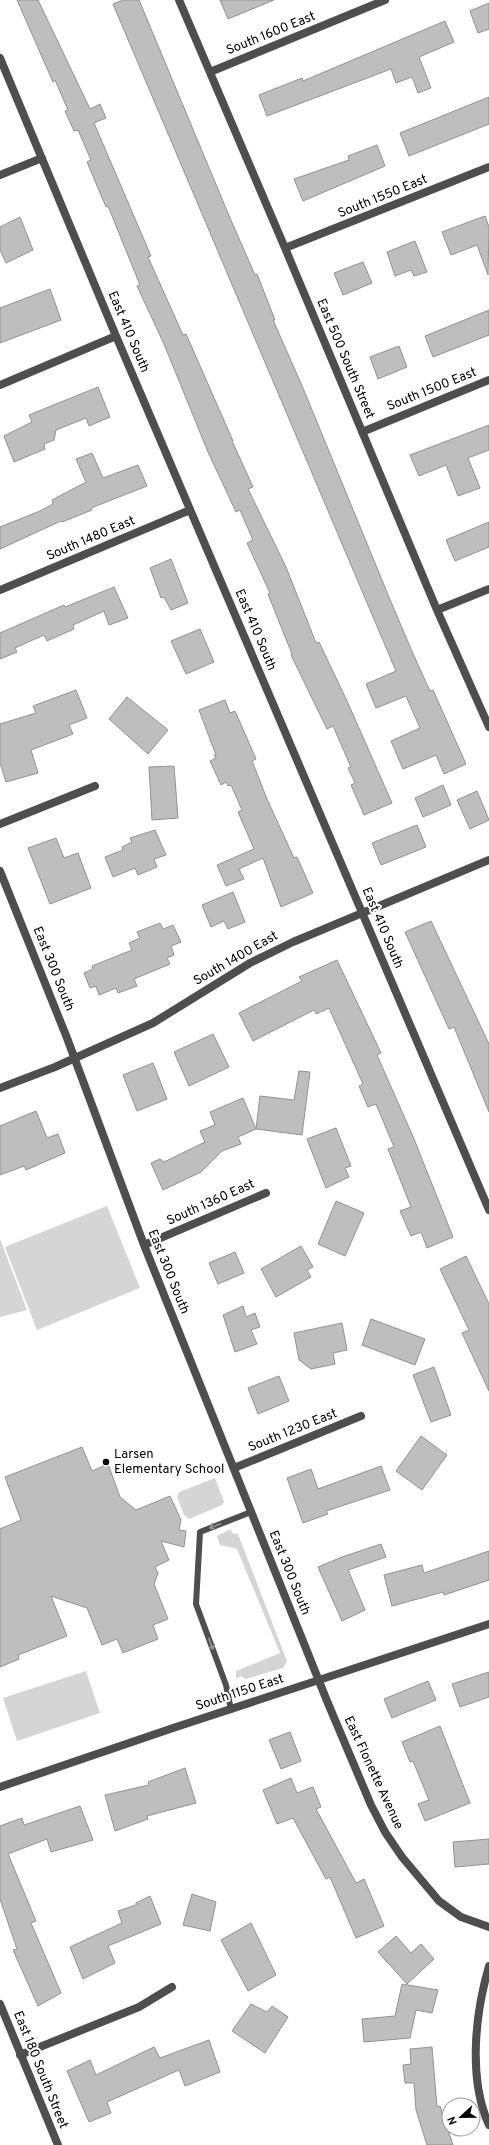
<svg xmlns="http://www.w3.org/2000/svg" width="489" height="2145" font-family="Overpass,sans-serif">
<style>
.green{fill:#d5d5d5}
.building{fill:#bebebe;stroke:#929292}
.lines{fill:none;stroke-linecap:round;stroke-linejoin:round}
.service{stroke:#4e4e4e;stroke-width:6}
.minor{stroke:#4e4e4e;stroke-width:8}
.tertiary{stroke:#4e4e4e;stroke-width:8}
.oneway{stroke:#959595}
.poi-dot{fill:#000;stroke:#fff;stroke-width:1.5}
.labels{text-anchor:middle;dominant-baseline:central;stroke-width:4;stroke-linejoin:round;paint-order:stroke}
.street-label{font-size:13px;fill:#000;stroke:#fff}
.poi-label{font-size:13px;fill:#000;stroke:#fff;text-anchor:start}
</style>
<rect width="100%" height="100%" fill="#fff"/>
<!-- green -->
<path class="green" d="M 107,1206 L 140,1288 L 37,1330 L 5,1247 Z
M 0,1239 L 27,1310 L 0,1317 Z
M 215,1478 L 224,1502 L 222,1505 L 189,1519 L 184,1515 L 177,1497 L 179,1492 Z
M 231,1529 L 232,1533 L 238,1534 L 287,1661 L 283,1668 L 246,1679 L 241,1676 L 236,1679 L 236,1671 L 280,1653 L 237,1549 L 220,1545 L 217,1536 Z
M 86,1671 L 100,1713 L 17,1741 L 3,1698 Z"/>
<!-- building -->
<path class="building" d="M 17,0 L 38,0 L 90,109 L 100,104 L 106,118 L 94,123 L 151,256 L 148,257 L 183,335 L 186,334 L 233,441 L 232,441 L 253,487 L 248,489 L 286,567 L 316,643 L 319,642 L 347,701 L 392,803 L 364,815 L 351,785 L 355,783 L 348,768 L 351,767 L 333,726 L 327,729 L 291,655 L 292,654 L 268,594 L 270,593 L 247,543 L 253,540 L 240,510 L 236,512 L 208,452 L 164,344 L 137,286 L 140,285 L 108,206 L 106,207 L 87,162 L 91,160 L 78,130 L 74,131 L 65,111 L 68,110 L 55,80 L 53,82 Z
M 123,0 L 139,0 L 230,218 L 255,275 L 257,274 L 275,320 L 273,320 L 303,388 L 391,602 L 414,656 L 430,691 L 433,690 L 466,764 L 444,774 L 436,755 L 403,769 L 391,741 L 420,728 L 406,696 L 376,708 L 366,684 L 396,671 L 113,4 Z
M 220,0 L 274,0 L 228,19 Z
M 489,3 L 489,29 L 478,33 L 470,11 Z
M 445,21 L 454,42 L 419,57 L 431,88 L 418,93 L 412,77 L 396,83 L 391,69 L 267,116 L 259,95 L 302,78 L 303,81 Z
M 489,97 L 489,124 L 409,156 L 400,133 Z
M 377,145 L 385,166 L 303,201 L 294,179 L 349,160 L 348,156 Z
M 485,216 L 489,227 L 488,275 L 477,245 L 451,255 L 442,232 Z
M 20,217 L 33,250 L 6,263 L 0,250 L 0,227 Z
M 415,241 L 427,272 L 414,276 L 411,270 L 395,276 L 387,252 Z
M 363,262 L 372,283 L 343,295 L 334,273 Z
M 50,289 L 61,320 L 0,343 L 0,308 Z
M 489,310 L 489,335 L 433,357 L 425,336 Z
M 399,346 L 407,367 L 378,379 L 370,357 Z
M 98,387 L 110,417 L 89,426 L 86,418 L 56,430 L 54,440 L 44,444 L 45,449 L 14,462 L 4,436 L 32,422 L 29,415 Z
M 489,425 L 489,450 L 468,458 L 480,488 L 458,496 L 446,465 L 419,476 L 410,455 Z
M 92,453 L 103,478 L 138,465 L 147,486 L 91,508 L 92,510 L 62,522 L 61,521 L 0,549 L 0,527 L 40,511 L 53,504 L 52,500 L 86,482 L 76,459 Z
M 489,522 L 489,547 L 455,561 L 446,540 Z
M 171,559 L 188,603 L 171,610 L 164,597 L 161,598 L 150,568 Z
M 114,587 L 128,618 L 109,625 L 104,611 L 73,625 L 74,629 L 47,641 L 44,635 L 15,648 L 17,652 L 0,659 L 0,633 L 64,605 L 65,607 Z
M 200,629 L 214,662 L 186,674 L 171,641 Z
M 76,690 L 87,718 L 69,725 L 73,734 L 31,750 L 38,773 L 6,782 L 0,763 L 0,724 L 36,713 L 33,706 Z
M 127,697 L 168,730 L 148,754 L 109,719 Z
M 225,700 L 230,713 L 235,711 L 256,759 L 252,761 L 267,799 L 294,858 L 297,857 L 313,893 L 281,907 L 263,858 L 239,869 L 244,879 L 226,886 L 217,865 L 254,849 L 238,812 L 242,810 L 231,785 L 228,786 L 226,782 L 221,785 L 210,761 L 216,758 L 214,755 L 216,755 L 199,710 Z
M 174,766 L 178,818 L 152,820 L 149,767 Z
M 443,785 L 451,805 L 423,817 L 415,798 Z
M 477,791 L 489,820 L 470,829 L 457,800 Z
M 417,825 L 426,847 L 381,865 L 372,843 Z
M 155,830 L 166,855 L 154,859 L 157,867 L 138,875 L 135,868 L 113,877 L 105,857 L 123,850 L 122,847 L 132,842 L 130,838 Z
M 56,838 L 64,858 L 78,853 L 91,888 L 50,904 L 28,848 Z
M 233,892 L 245,922 L 228,929 L 224,921 L 211,927 L 202,905 Z
M 431,921 L 489,1044 L 489,1112 L 454,1027 L 449,1029 L 405,932 Z
M 160,923 L 163,929 L 173,925 L 181,942 L 171,946 L 174,955 L 167,958 L 170,964 L 134,979 L 137,986 L 118,993 L 116,988 L 99,995 L 96,986 L 90,988 L 84,973 L 93,969 L 92,966 L 132,950 L 129,943 L 140,938 L 137,932 Z
M 337,960 L 381,1053 L 377,1055 L 414,1139 L 453,1237 L 427,1248 L 421,1232 L 411,1236 L 400,1211 L 411,1207 L 388,1149 L 394,1147 L 376,1104 L 368,1107 L 359,1086 L 363,1084 L 329,1008 L 316,1014 L 314,1010 L 253,1041 L 239,1013 L 302,981 L 299,977 Z
M 213,1034 L 229,1067 L 189,1086 L 174,1052 Z
M 153,1063 L 167,1099 L 137,1111 L 123,1075 Z
M 299,1071 L 310,1072 L 302,1135 L 256,1129 L 260,1096 L 294,1100 Z
M 243,1098 L 256,1129 L 238,1137 L 241,1144 L 222,1151 L 201,1172 L 163,1190 L 151,1163 L 160,1159 L 164,1162 L 205,1142 L 200,1131 L 215,1125 L 210,1112 Z
M 36,1111 L 47,1138 L 58,1134 L 65,1153 L 26,1170 L 24,1166 L 0,1175 L 0,1126 Z
M 336,1128 L 351,1166 L 345,1168 L 349,1177 L 326,1188 L 307,1139 Z
M 336,1201 L 364,1213 L 345,1256 L 318,1244 Z
M 301,1246 L 313,1267 L 307,1270 L 311,1277 L 276,1297 L 261,1269 Z
M 235,1252 L 244,1273 L 218,1284 L 209,1263 Z
M 466,1256 L 489,1304 L 489,1391 L 462,1333 L 469,1330 L 440,1269 Z
M 243,1306 L 246,1317 L 255,1313 L 260,1327 L 251,1330 L 257,1344 L 235,1352 L 223,1315 Z
M 371,1319 L 425,1339 L 415,1365 L 362,1345 Z
M 342,1323 L 347,1350 L 333,1353 L 335,1364 L 311,1369 L 299,1360 L 294,1333 Z
M 434,1367 L 451,1415 L 431,1422 L 413,1375 Z
M 279,1376 L 289,1401 L 258,1414 L 248,1388 Z
M 421,1436 L 447,1455 L 422,1490 L 396,1471 Z
M 82,1447 L 92,1471 L 108,1464 L 120,1497 L 136,1510 L 170,1496 L 181,1520 L 179,1530 L 186,1531 L 184,1547 L 161,1541 L 169,1560 L 155,1567 L 158,1573 L 154,1584 L 168,1619 L 153,1625 L 158,1639 L 123,1653 L 117,1639 L 102,1645 L 87,1608 L 51,1596 L 67,1636 L 18,1655 L 19,1659 L 0,1667 L 0,1529 L 21,1520 L 5,1477 Z
M 381,1466 L 390,1490 L 326,1511 L 328,1514 L 303,1523 L 287,1478 L 311,1469 L 318,1489 Z
M 381,1544 L 386,1557 L 348,1570 L 365,1610 L 342,1621 L 318,1567 L 342,1557 Z
M 489,1551 L 489,1580 L 444,1595 L 443,1592 L 392,1606 L 384,1575 L 422,1565 L 424,1573 Z
M 489,1672 L 489,1697 L 460,1707 L 452,1684 Z
M 428,1681 L 436,1700 L 392,1718 L 384,1699 Z
M 440,1726 L 470,1803 L 425,1821 L 418,1804 L 429,1800 L 413,1761 L 410,1762 L 402,1742 Z
M 290,1732 L 301,1761 L 281,1769 L 269,1740 Z
M 185,1768 L 196,1803 L 147,1816 L 148,1819 L 115,1831 L 105,1795 L 149,1785 L 148,1782 Z
M 291,1778 L 297,1793 L 313,1787 L 321,1807 L 316,1809 L 356,1883 L 364,1879 L 384,1926 L 356,1938 L 330,1877 L 326,1879 L 293,1818 L 277,1824 L 263,1790 Z
M 80,1806 L 93,1840 L 51,1852 L 47,1839 L 8,1854 L 36,1921 L 31,1923 L 61,1993 L 38,2006 L 13,1950 L 17,1949 L 0,1899 L 0,1826 L 22,1818 L 24,1825 Z
M 489,1839 L 489,1864 L 455,1867 L 453,1842 Z
M 192,1894 L 216,1902 L 210,1931 L 183,1925 Z
M 150,1896 L 161,1924 L 108,1946 L 115,1963 L 83,1979 L 70,1947 L 122,1923 L 118,1911 L 136,1905 L 136,1903 Z
M 251,1923 L 276,1975 L 248,1991 L 221,1940 Z
M 396,1936 L 411,1953 L 421,1944 L 434,1959 L 407,1984 L 378,1952 Z
M 402,1984 L 438,1990 L 432,2013 L 416,2010 L 410,2038 L 364,2042 L 362,2019 L 395,2016 Z
M 251,2004 L 267,2012 L 272,2006 L 288,2017 L 265,2053 L 232,2031 Z
M 209,2040 L 220,2072 L 185,2086 L 179,2070 L 107,2102 L 111,2113 L 89,2122 L 67,2071 L 90,2060 L 96,2075 L 154,2047 L 160,2058 Z
M 432,2047 L 437,2107 L 440,2106 L 453,2145 L 427,2145 L 416,2110 L 414,2083 L 405,2083 L 403,2065 L 411,2064 L 410,2049 Z"/>
<g class="lines">
<!-- service -->
<path class="service" d="M 231,1710 L 226,1685 L 196,1604 L 200,1532 L 251,1512"/>
<!-- minor -->
<path class="minor" d="M 179,0 L 285,248 L 437,610 L 489,727
M 0,58 L 116,336 L 489,1210
M 210,72 L 385,0
M 0,175 L 42,158
M 285,248 L 489,167
M 0,385 L 116,336
M 362,432 L 489,380
M 0,590 L 190,510
M 437,610 L 489,589
M 0,824 L 95,786
M 0,871 L 67,1038 L 144,1245 L 327,1701 L 371,1805 L 385,1832 L 402,1857 L 439,1901 L 461,1917 L 489,1927
M 0,1088 L 55,1067 L 153,1023 L 250,963 L 293,942 L 489,860
M 144,1245 L 266,1193
M 234,1468 L 361,1416
M 489,1966 C 475,2014 468,2079 489,2125
M 0,2004 L 58,2145
M 20,2055 L 139,2007 L 172,1987"/>
<!-- tertiary -->
<path class="tertiary" d="M 0,1787 L 173,1728 L 489,1624"/>
</g>
<!-- one-way arrows -->
<defs><path id="oneway-shaft" d="M-6 0H5M1.5-3L5.5 0L1.5 3" fill="none" stroke-width="1.6" stroke-linecap="round" stroke-linejoin="round"/></defs>
<g class="oneway">
<use href="#oneway-shaft" transform="translate(215 1526) rotate(158)"/>
<use href="#oneway-shaft" transform="translate(211 1644) rotate(69)"/>
</g>
<!-- markers -->
<circle class="poi-dot" cx="106" cy="1462" r="4"/>
<g class="labels">
<!-- street labels -->
<g class="street-label">
<text transform="translate(271 34) rotate(-22)">South 1600 East</text>
<text transform="translate(383 197) rotate(-22)">South 1550 East</text>
<text transform="translate(128 332) rotate(67)">East 410 South</text>
<text transform="translate(345 359) rotate(67)">East 500 South Street</text>
<text transform="translate(432 390) rotate(-22)">South 1500 East</text>
<text transform="translate(91 539) rotate(-23)">South 1480 East</text>
<text transform="translate(255 630) rotate(67)">East 410 South</text>
<text transform="translate(382 928) rotate(67)">East 410 South</text>
<text transform="translate(236 959) rotate(-30)">South 1400 East</text>
<text transform="translate(53 969) rotate(68)">East 300 South</text>
<text transform="translate(211 1203) rotate(-24)">South 1360 East</text>
<text transform="translate(168 1272) rotate(68)">East 300 South</text>
<text transform="translate(293 1431) rotate(-22)">South 1230 East</text>
<text transform="translate(289 1573) rotate(68)">East 300 South</text>
<text transform="translate(240 1693) rotate(-18)">South 1150 East</text>
<text transform="translate(373 1773) rotate(65)">East Flonette Avenue</text>
<text transform="translate(40 2070) rotate(68)">East 180 South Street</text>
</g>
<!-- poi labels -->
<g class="poi-label">
<text x="114" y="1455">Larsen<tspan x="114" dy="15">Elementary School</tspan></text>
</g>
</g>
<!-- north arrow -->
<g transform="translate(461 2117) rotate(248)"><circle r="19" fill="#ffffff" stroke="#999999"/>
<path d="M0-3L7 15L0 10L-7 15Z" fill="#000000"/>
<text y="-6" font-size="11" font-weight="bold" text-anchor="middle" fill="#000000">N</text>
</g>
</svg>
